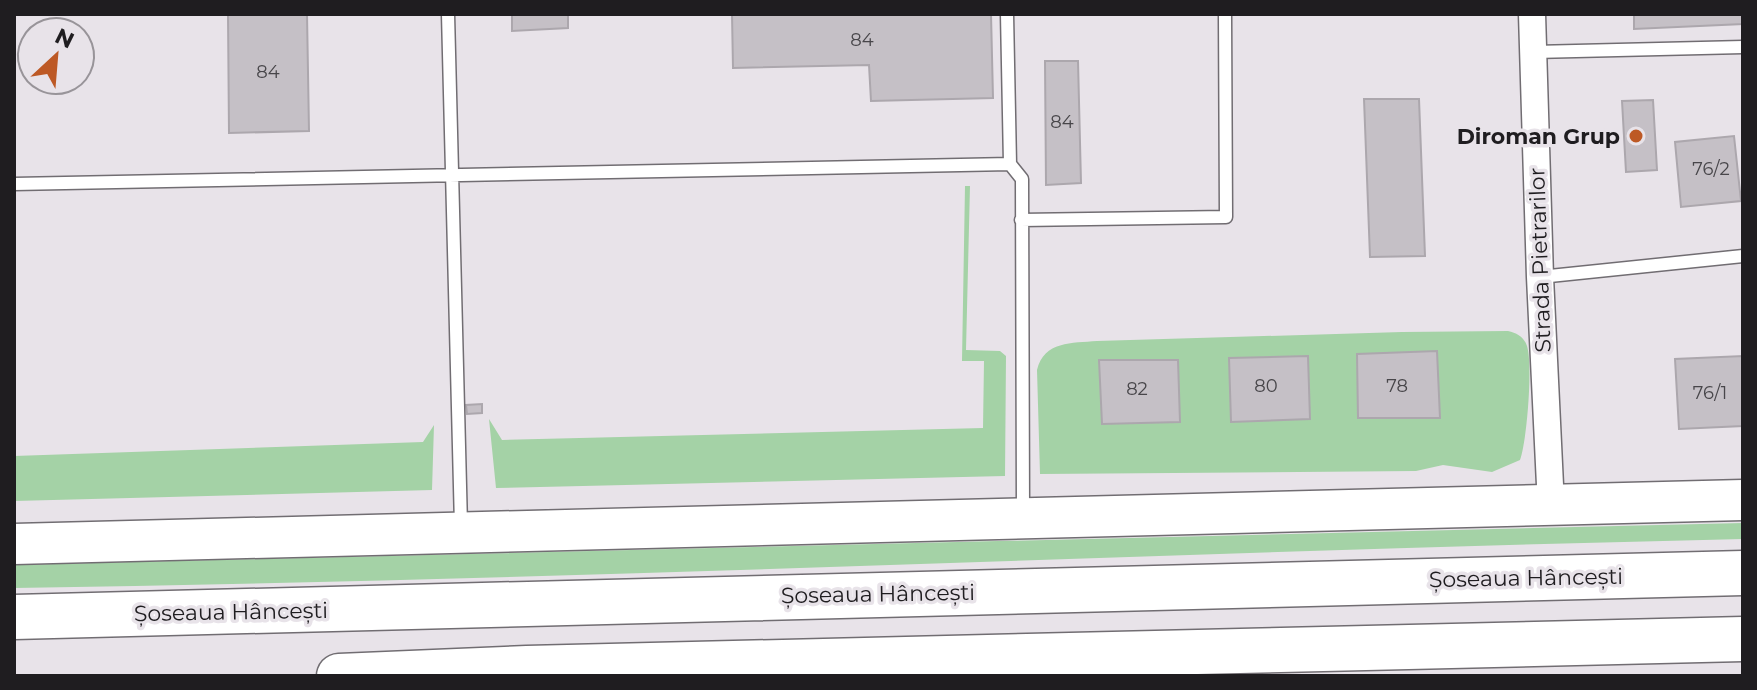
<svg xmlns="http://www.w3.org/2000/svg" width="1757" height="690" font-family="Montserrat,sans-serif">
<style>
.green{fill:#a4d2a6;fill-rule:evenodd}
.building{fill:#c5c0c6;stroke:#aca7ad;stroke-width:2}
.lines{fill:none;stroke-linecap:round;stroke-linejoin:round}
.lane-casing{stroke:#716d72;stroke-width:15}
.street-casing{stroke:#716d72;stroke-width:29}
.primary-casing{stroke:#716d72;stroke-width:43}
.highway-casing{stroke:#716d72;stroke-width:47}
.lane{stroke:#fff;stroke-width:12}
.street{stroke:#fff;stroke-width:26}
.primary{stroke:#fff;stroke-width:40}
.highway{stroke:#fff;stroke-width:44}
.poi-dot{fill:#bd5925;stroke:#e8e3e9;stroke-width:3}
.labels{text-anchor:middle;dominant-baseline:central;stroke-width:7;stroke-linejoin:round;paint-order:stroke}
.number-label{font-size:18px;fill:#48464a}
.poi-label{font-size:22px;font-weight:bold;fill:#1f1d20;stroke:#e8e3e9;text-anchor:end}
.street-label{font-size:22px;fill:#1f1d20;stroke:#e8e3e9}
</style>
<rect width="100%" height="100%" fill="#e8e3e9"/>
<!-- green -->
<path class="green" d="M 965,186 L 970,186 L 966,350 L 1000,351 L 1006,356 L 1005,476 L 496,488 L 489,419 L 502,440 L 983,428 L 984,361 L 962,361 Z
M 1508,331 C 1517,333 1524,337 1527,346 C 1533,364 1527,441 1520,460 L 1492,472 L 1443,465 L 1416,471 L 1040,474 L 1037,370 C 1044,341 1072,343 1097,341 L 1402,332 ZM 1437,352 L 1439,418 L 1358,417 L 1357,354 ZM 1308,357 L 1309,419 L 1231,421 L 1229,358 ZM 1099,360 L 1178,360 L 1180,421 L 1102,423 Z
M 434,425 L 432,490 L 14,501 L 14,456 L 423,442 Z
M 1743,523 L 1743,539 C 1167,552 591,580 14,588 L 14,565 Z"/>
<!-- building -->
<path class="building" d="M 228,14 L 307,14 L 309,131 L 229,133 Z
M 512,14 L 568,14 L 568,28 L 512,31 Z
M 732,14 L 991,14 L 993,98 L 871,101 L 869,65 L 733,68 Z
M 1634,14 L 1743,14 L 1743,24 L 1634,29 Z
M 1045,61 L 1078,61 L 1081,183 L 1046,185 Z
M 1364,99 L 1419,99 L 1425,256 L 1370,257 Z
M 1653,100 L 1657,170 L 1626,172 L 1622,101 Z
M 1734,136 L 1741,201 L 1681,207 L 1675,142 Z
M 1437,351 L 1440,418 L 1358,418 L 1357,354 Z
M 1308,356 L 1310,419 L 1231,422 L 1229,358 Z
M 1743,356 L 1743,426 L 1679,429 L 1675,359 Z
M 1099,360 L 1178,360 L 1180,422 L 1102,424 Z
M 482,404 L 482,413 L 467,414 L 466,405 Z"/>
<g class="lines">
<defs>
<path id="lane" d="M 448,14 L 461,526
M 1534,52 L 1743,47
M 1010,164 L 1022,179 L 1023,512
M 14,184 L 1010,164 L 1007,14
M 1021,220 L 1226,217 L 1225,14
M 1540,277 L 1743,256"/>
<path id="street" d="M 1532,14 L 1540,277 L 1551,506"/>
<path id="primary" d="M 14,544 L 1743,500"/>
<path id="highway" d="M 14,617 L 1743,573
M 339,676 L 527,668 L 1743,639"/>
</defs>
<!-- lane casing -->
<use href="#lane" class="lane-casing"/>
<!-- street casing -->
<use href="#street" class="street-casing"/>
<!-- primary casing -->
<use href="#primary" class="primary-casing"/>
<!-- highway casing -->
<use href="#highway" class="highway-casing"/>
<!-- lane -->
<use href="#lane" class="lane"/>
<!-- street -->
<use href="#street" class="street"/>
<!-- primary -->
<use href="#primary" class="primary"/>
<!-- highway -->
<use href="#highway" class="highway"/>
</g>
<!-- markers -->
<circle class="poi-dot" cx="1636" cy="136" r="8"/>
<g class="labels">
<!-- number labels -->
<g class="number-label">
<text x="862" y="40">84</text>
<text x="268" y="72">84</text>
<text x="1062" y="122">84</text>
<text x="1711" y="169">76/2</text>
<text x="1266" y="386">80</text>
<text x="1397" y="386">78</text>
<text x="1137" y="389">82</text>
<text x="1710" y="393">76/1</text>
</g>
<!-- poi labels -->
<g class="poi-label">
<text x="1620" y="136">Diroman Grup</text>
</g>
<!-- street labels -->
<g class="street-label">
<text transform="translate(1540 260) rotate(-92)">Strada Pietrarilor</text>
<text transform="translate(1526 578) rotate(-1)">Șoseaua Hâncești</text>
<text transform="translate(878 594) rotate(-1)">Șoseaua Hâncești</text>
<text transform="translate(231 612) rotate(-1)">Șoseaua Hâncești</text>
</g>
</g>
<!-- border -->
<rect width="1757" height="690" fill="none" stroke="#1f1d20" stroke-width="32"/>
<!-- north arrow -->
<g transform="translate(56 56) rotate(26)"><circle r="38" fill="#e8e3e9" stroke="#989499" stroke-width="2"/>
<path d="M0-6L14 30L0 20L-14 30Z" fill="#bd5925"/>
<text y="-12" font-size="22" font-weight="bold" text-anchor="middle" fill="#1f1d20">N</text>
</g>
</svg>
